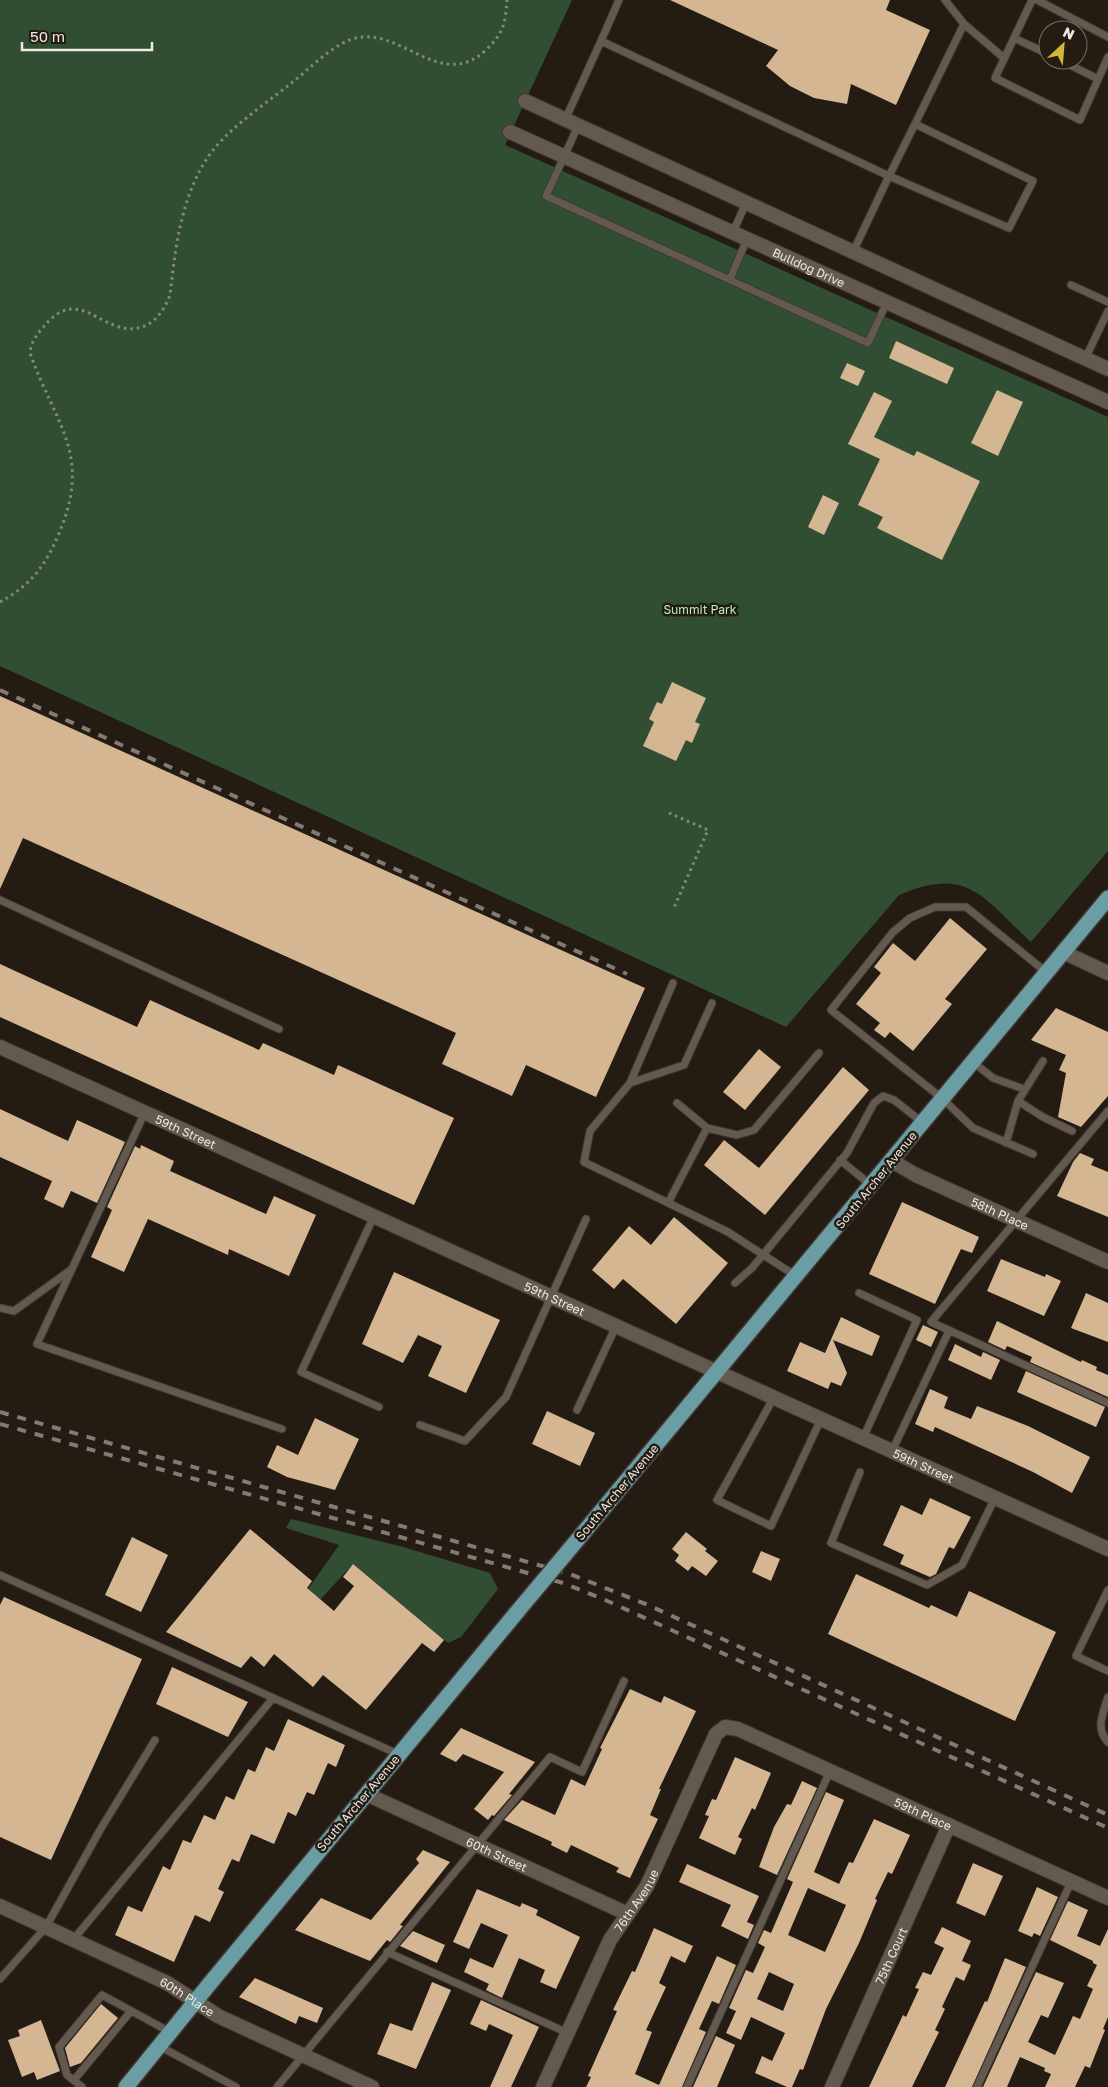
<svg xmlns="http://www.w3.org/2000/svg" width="1108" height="2087" font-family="'Golos Text',sans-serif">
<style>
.green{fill:#314e33}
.building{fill:#d4b693;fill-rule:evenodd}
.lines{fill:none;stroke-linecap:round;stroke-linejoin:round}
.lane-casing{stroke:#3f3833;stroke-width:9}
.street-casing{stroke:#3f3833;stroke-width:16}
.primary-casing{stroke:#3f3833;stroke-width:18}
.path{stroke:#8c857d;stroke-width:3;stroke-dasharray:2.5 4;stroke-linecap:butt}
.lane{stroke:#64594e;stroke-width:7}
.street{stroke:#64594e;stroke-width:14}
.primary{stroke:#6b9da4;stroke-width:15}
.rail{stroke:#837b73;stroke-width:4;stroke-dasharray:9 9;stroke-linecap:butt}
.primary-bridge-casing{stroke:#3f3833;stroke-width:18;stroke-linecap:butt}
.primary-bridge{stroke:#6b9da4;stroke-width:15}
.labels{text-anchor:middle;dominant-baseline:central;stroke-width:5;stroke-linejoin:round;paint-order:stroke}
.street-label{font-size:12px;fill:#f0e9e3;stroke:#241c12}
.park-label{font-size:12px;fill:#b8efbc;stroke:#241c12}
</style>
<rect width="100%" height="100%" fill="#241c12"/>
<!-- green -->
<path class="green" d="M 0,0 L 572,0 L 505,145 L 1108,417 L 1108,851 L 1031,942 C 983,898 969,865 899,895 L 786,1027 L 0,666 Z
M 291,1519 L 403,1547 L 490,1573 L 498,1589 L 461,1637 L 448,1643 L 353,1564 L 320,1600 L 308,1589 L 339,1545 L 286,1528 Z"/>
<!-- building -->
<path class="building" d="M 670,0 L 890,0 L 886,10 L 930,30 L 896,105 L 851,84 L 847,104 L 814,98 L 790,86 L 766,66 L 778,50 Z
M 896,341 L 954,368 L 947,384 L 889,358 Z
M 847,363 L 865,371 L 858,386 L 840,378 Z
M 997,390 L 1023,402 L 998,456 L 971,443 Z
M 874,392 L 892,401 L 874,437 L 914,456 L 917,451 L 980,481 L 942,560 L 877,528 L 883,517 L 858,505 L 880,459 L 848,444 Z
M 823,495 L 839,503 L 824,535 L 808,527 Z
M 672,682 L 706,698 L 695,722 L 700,724 L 692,743 L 686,740 L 676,761 L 643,746 L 654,722 L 649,719 L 657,702 L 662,704 Z
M 0,696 L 645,988 L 596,1097 L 526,1065 L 512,1096 L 442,1064 L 456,1033 L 23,838 L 0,889 Z
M 950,918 L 987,949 L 945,999 L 952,1004 L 913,1051 L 890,1032 L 885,1038 L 874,1030 L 880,1023 L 856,1004 L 881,973 L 874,967 L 893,943 L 915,961 Z
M 0,964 L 137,1027 L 150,1000 L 259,1050 L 263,1043 L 334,1075 L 338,1065 L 454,1118 L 414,1205 L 0,1017 Z
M 1056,1008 L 1108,1032 L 1108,1096 L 1081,1127 L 1058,1117 L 1066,1073 L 1059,1070 L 1066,1055 L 1031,1040 Z
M 759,1049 L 781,1067 L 745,1110 L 723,1092 Z
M 843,1067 L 869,1090 L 765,1215 L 704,1165 L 724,1140 L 759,1168 Z
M 0,1109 L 68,1141 L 77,1120 L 125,1142 L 97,1203 L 71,1191 L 63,1208 L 44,1199 L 52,1181 L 0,1157 Z
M 141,1145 L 174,1161 L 170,1171 L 266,1214 L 274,1196 L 316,1215 L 289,1276 L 229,1249 L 228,1255 L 148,1219 L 124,1272 L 91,1257 L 112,1210 L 107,1207 L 135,1146 L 140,1149 Z
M 1080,1153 L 1094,1159 L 1091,1165 L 1108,1172 L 1108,1217 L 1057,1196 L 1073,1162 Z
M 902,1202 L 979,1237 L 972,1253 L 961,1249 L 935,1304 L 869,1274 Z
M 674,1217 L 728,1263 L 676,1324 L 623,1279 L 614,1289 L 592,1270 L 629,1226 L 651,1245 Z
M 1001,1259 L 1045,1277 L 1046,1274 L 1061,1281 L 1044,1316 L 987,1291 Z
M 394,1272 L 500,1320 L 466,1393 L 428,1376 L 442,1346 L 418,1335 L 403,1363 L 362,1344 Z
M 1086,1293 L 1108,1303 L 1108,1342 L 1071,1328 Z
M 841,1317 L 880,1336 L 872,1356 L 833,1340 L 847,1373 L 841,1386 L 831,1382 L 828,1389 L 787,1371 L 800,1342 L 825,1353 Z
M 997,1321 L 1081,1362 L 1082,1360 L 1097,1367 L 1096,1370 L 1108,1375 L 1108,1397 L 1030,1362 L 1032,1357 L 1007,1346 L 1005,1350 L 988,1342 Z
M 923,1325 L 938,1332 L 931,1347 L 916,1340 Z
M 955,1344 L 981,1357 L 983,1352 L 1000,1360 L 991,1380 L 948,1360 Z
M 1026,1371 L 1105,1407 L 1096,1427 L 1017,1392 Z
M 930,1389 L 948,1397 L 944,1408 L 971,1419 L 977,1406 L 1028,1426 L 1090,1457 L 1072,1493 L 1033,1472 L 935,1427 L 933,1432 L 915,1424 Z
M 547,1411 L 595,1433 L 580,1466 L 532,1444 Z
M 315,1418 L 359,1439 L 335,1490 L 287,1477 L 267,1467 L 277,1445 L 298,1455 Z
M 930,1498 L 971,1517 L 954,1549 L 949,1547 L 936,1574 L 930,1577 L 900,1564 L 904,1555 L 883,1545 L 901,1505 L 922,1515 Z
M 250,1529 L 312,1581 L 307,1588 L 334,1611 L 354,1586 L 343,1577 L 353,1564 L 444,1640 L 434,1652 L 422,1643 L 366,1710 L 323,1675 L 313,1687 L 274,1654 L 264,1667 L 251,1656 L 241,1668 L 166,1632 Z
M 686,1532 L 707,1549 L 705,1551 L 718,1561 L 706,1576 L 692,1566 L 688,1571 L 675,1561 L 679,1555 L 672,1549 Z
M 132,1537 L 168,1555 L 141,1612 L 105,1595 Z
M 761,1551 L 780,1559 L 771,1581 L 752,1572 Z
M 856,1574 L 929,1608 L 931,1605 L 957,1617 L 969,1591 L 1056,1632 L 1015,1721 L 828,1634 Z
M 4,1597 L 142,1659 L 51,1860 L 0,1837 L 0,1605 Z
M 172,1667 L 248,1702 L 228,1737 L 156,1704 Z
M 630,1689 L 661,1703 L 664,1696 L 696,1711 L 659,1789 L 661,1789 L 650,1815 L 658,1819 L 630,1878 L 616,1872 L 619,1868 L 571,1845 L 567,1853 L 551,1845 L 552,1842 L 504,1820 L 522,1800 L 555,1815 L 571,1779 L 585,1786 L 602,1749 L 600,1748 Z
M 288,1719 L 345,1745 L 336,1767 L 328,1763 L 314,1795 L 307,1792 L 296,1816 L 288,1812 L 274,1844 L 251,1834 L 239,1862 L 232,1859 L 218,1889 L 224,1892 L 210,1922 L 195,1915 L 174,1962 L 115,1935 L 128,1906 L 142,1912 L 163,1866 L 170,1870 L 183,1840 L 191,1843 L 204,1815 L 215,1820 L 226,1796 L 234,1800 L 248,1769 L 255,1772 L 266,1747 L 274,1751 Z
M 461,1728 L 535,1762 L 509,1794 L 512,1795 L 494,1816 L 492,1815 L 488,1820 L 474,1809 L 504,1772 L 463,1754 L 456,1762 L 440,1754 Z
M 735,1757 L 771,1773 L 755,1810 L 752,1808 L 738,1837 L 742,1839 L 735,1855 L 699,1838 L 709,1816 L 705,1815 L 712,1799 L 716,1800 Z
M 802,1781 L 817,1788 L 777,1875 L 759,1867 L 774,1827 L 787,1804 L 791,1805 Z
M 826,1792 L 844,1800 L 814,1872 L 839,1884 L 849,1862 L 853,1863 L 874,1819 L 910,1835 L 892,1874 L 888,1872 L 875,1899 L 877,1900 L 859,1943 L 826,2009 L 803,2070 L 800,2069 L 792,2087 L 787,2087 L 755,2073 L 762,2056 L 772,2061 L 785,2033 L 751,2017 L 741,2040 L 726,2033 L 736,2011 L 729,2008 L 746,1970 L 753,1973 L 765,1947 L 758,1943 L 764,1930 L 771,1933 L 793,1882 L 787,1879 ZM 808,1888 L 846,1905 L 825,1952 L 788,1935 ZM 769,1972 L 794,1984 L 783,2011 L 757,1999 Z
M 423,1850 L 450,1862 L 400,1925 L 403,1926 L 390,1942 L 387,1940 L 370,1961 L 295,1930 L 321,1898 L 371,1920 L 419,1863 L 416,1859 Z
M 973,1863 L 1003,1876 L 985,1916 L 956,1903 Z
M 687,1864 L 759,1896 L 747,1922 L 754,1925 L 748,1939 L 721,1926 L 731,1905 L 679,1882 Z
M 1037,1887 L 1058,1897 L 1040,1936 L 1034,1933 L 1032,1937 L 1018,1931 Z
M 477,1889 L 520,1907 L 522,1903 L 538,1910 L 536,1915 L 580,1937 L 556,1989 L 540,1982 L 545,1970 L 519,1958 L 502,1998 L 486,1990 L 489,1984 L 464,1972 L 470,1958 L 493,1968 L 508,1935 L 481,1923 L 469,1949 L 453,1942 Z
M 1068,1901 L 1088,1910 L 1077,1936 L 1100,1946 L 1108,1929 L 1108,2017 L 1103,2029 L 1105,2030 L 1090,2068 L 1085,2066 L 1075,2087 L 1045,2087 L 1051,2074 L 1044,2071 L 1045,2068 L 1020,2057 L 1007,2087 L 983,2087 L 1036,1972 L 1064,1983 L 1048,2018 L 1041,2015 L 1028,2042 L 1055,2055 L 1073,2016 L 1080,2019 L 1093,1989 L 1087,1986 L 1097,1965 L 1093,1963 L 1093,1961 L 1050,1940 Z
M 942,1927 L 971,1941 L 962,1961 L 971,1965 L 964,1981 L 956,1977 L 942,2007 L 945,2009 L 935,2030 L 939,2032 L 912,2087 L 869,2087 L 903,2015 L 906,2017 L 919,1989 L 915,1988 L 923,1972 L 931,1975 L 944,1948 L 934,1943 Z
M 654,1928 L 693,1946 L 685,1963 L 671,1956 L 659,1983 L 666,1987 L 646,2030 L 652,2032 L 635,2074 L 659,2085 L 717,1956 L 736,1965 L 719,2004 L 712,2001 L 699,2029 L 706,2032 L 682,2087 L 586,2087 L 591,2077 L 588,2076 L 617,2011 L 613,2010 L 632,1971 L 635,1972 Z
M 413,1931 L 445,1945 L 437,1963 L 400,1946 Z
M 1005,1958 L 1026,1967 L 972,2087 L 945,2087 L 985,2001 L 987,2002 Z
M 255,1978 L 323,2008 L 317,2023 L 299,2016 L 296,2024 L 239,1997 Z
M 432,1982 L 451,1990 L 416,2069 L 377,2054 L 390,2023 L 412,2031 Z
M 481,2000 L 539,2027 L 511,2087 L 490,2087 L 513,2035 L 489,2024 L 486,2031 L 470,2024 Z
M 101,2004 L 118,2018 L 81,2063 L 70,2067 L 65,2048 Z
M 41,2020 L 60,2071 L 37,2080 L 34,2072 L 22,2077 L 8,2040 L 20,2036 L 18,2030 Z
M 716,2036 L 735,2045 L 717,2087 L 693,2087 Z"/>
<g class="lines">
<defs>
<path id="lane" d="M 1032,0 L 995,78 L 1080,120 L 1108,57
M 1037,0 L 1108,37
M 964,24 L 1004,58
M 1014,38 L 1048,54
M 601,41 L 619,0
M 1060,60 L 1098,79
M 565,120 L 601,41 L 889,176 L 853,252
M 915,124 L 1033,181 L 1009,228 L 889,176 Z
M 915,124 L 964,24 L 945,0
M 578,126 L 546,196 L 868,343 L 887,302
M 733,232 L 746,203
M 730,279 L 747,239
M 1071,285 L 1108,302
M 1085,359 L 1108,311
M 0,900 L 279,1029
M 673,983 L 630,1083 L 590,1131 L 584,1162 L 728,1232 L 796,1276
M 973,1062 L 993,1078 L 1024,1089
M 630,1083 L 684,1065 L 712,1003
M 1018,1101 L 1043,1117 L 1072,1131
M 677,1103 L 707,1128
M 1108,1111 L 931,1322 L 1108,1403
M 145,1112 L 37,1344 L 282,1429
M 1006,1143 L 1018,1101 L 1043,1061
M 1033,1154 L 973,1128 L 943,1099 L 831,1010 L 893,932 L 910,918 L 935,907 L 966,907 L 1046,972
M 840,1160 L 872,1186
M 668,1203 L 707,1128 L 737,1135 L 754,1130 L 819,1053
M 374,1216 L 301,1372 L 379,1407
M 735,1283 L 752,1268 L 847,1153 L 874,1103 L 883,1096 L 894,1100 L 923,1123
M 859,1293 L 917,1320 L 863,1438
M 0,1308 L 14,1311 L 72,1269
M 774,1397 L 717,1500 L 771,1526 L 821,1419
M 577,1410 L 616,1326
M 420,1425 L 465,1441 L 506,1397 L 586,1219
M 892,1451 L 949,1331
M 860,1472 L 831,1543 L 927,1585 L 962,1565 L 995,1498
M 0,1575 L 398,1754
M 1108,1590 L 1076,1656 L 1108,1671
M 1108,1697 C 1103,1713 1095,1729 1108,1742
M 73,1940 L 273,1698
M 387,1952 L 568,2033
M 0,1979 L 46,1927 L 100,1830 L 155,1740
M 159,2046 L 236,2087
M 74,2080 L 131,2011
M 82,2087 L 67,2075 L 59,2047 L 102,1995 L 170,2032
M 277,2087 L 550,1757 L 582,1772 L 624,1681
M 687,2087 L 830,1771
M 977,2087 L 1071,1882"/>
<g id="street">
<path d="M 525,101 L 1108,369"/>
<path id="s1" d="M 510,132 L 1108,402"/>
<path d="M 1063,952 L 1108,973"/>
<path id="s2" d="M 0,1047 L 1108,1549"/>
<path id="s3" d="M 892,1161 L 916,1175 L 1108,1262"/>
<path id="s4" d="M 366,1794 L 628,1914"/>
<path id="s5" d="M 0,1906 L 167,1983 L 218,2016 L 372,2087"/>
<path id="s6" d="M 543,2087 L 610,1940 L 647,1886 L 716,1734 L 725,1727 L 738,1729 L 1108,1898"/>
<path id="s7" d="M 832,2087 L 949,1825"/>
</g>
<path id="primary" d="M 584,1532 L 1108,898
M 126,2087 L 207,1987 L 517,1612"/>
</defs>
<!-- lane casing -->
<use href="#lane" class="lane-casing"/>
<!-- street casing -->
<use href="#street" class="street-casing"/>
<!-- primary casing -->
<use href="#primary" class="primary-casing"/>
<!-- path -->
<path class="path" d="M 0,602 C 29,586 44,568 57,538 C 94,455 56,427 30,353 C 31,341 38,333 46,324 C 52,317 62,309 72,309 C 86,309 99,319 111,324 C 140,337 160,322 170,295 C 175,250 181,199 206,160 C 224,131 263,106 290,84 C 309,70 329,47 352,39 C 400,24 440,93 486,50 C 504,32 505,25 507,0
M 669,813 L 708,830 L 673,910"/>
<!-- lane -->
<use href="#lane" class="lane"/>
<!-- street -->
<use href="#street" class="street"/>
<!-- primary -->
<use href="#primary" class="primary"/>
<!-- rail -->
<path class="rail" d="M 0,690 L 627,974
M 0,1412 L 570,1574 L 648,1605 L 1108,1815
M 0,1424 L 563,1583 L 603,1599 L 1108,1828"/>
<defs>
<path id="primary-bridge" d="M 517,1612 L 584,1532"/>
</defs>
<!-- primary-bridge casing -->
<use href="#primary-bridge" class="primary-bridge-casing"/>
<!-- primary-bridge -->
<use href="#primary-bridge" class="primary-bridge"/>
</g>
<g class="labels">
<!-- street labels -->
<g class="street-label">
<text stroke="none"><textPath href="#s1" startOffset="328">Bulldog Drive</textPath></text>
<text stroke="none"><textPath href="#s2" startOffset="204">59th Street</textPath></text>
<text transform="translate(876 1180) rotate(-51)">South Archer Avenue</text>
<text stroke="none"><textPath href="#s3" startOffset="120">58th Place</textPath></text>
<text stroke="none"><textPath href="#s2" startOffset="609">59th Street</textPath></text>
<text stroke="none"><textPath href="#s2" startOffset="1014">59th Street</textPath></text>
<text transform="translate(617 1492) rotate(-50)">South Archer Avenue</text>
<text transform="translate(358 1803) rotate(-50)">South Archer Avenue</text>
<text stroke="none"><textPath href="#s6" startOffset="622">59th Place</textPath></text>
<text stroke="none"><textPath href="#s4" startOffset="144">60th Street</textPath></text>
<text stroke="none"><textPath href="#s6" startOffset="209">76th Avenue</textPath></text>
<text stroke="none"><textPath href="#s7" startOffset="144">75th Court</textPath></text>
<text stroke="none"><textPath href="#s5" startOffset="208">60th Place</textPath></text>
</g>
<!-- park labels -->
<g class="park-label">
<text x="700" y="609">Summit Park</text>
</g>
</g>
<!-- north arrow -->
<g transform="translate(1063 45) rotate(26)"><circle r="24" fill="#241c12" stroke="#766e66"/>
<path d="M0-4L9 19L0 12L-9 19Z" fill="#d1b736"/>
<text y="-8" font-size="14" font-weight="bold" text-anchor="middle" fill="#f0e9e3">N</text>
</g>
<!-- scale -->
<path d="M22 42v8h130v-8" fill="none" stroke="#f0e9e3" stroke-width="2.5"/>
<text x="30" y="42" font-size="15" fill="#f0e9e3" stroke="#241c12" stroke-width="4" paint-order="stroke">50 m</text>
</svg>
